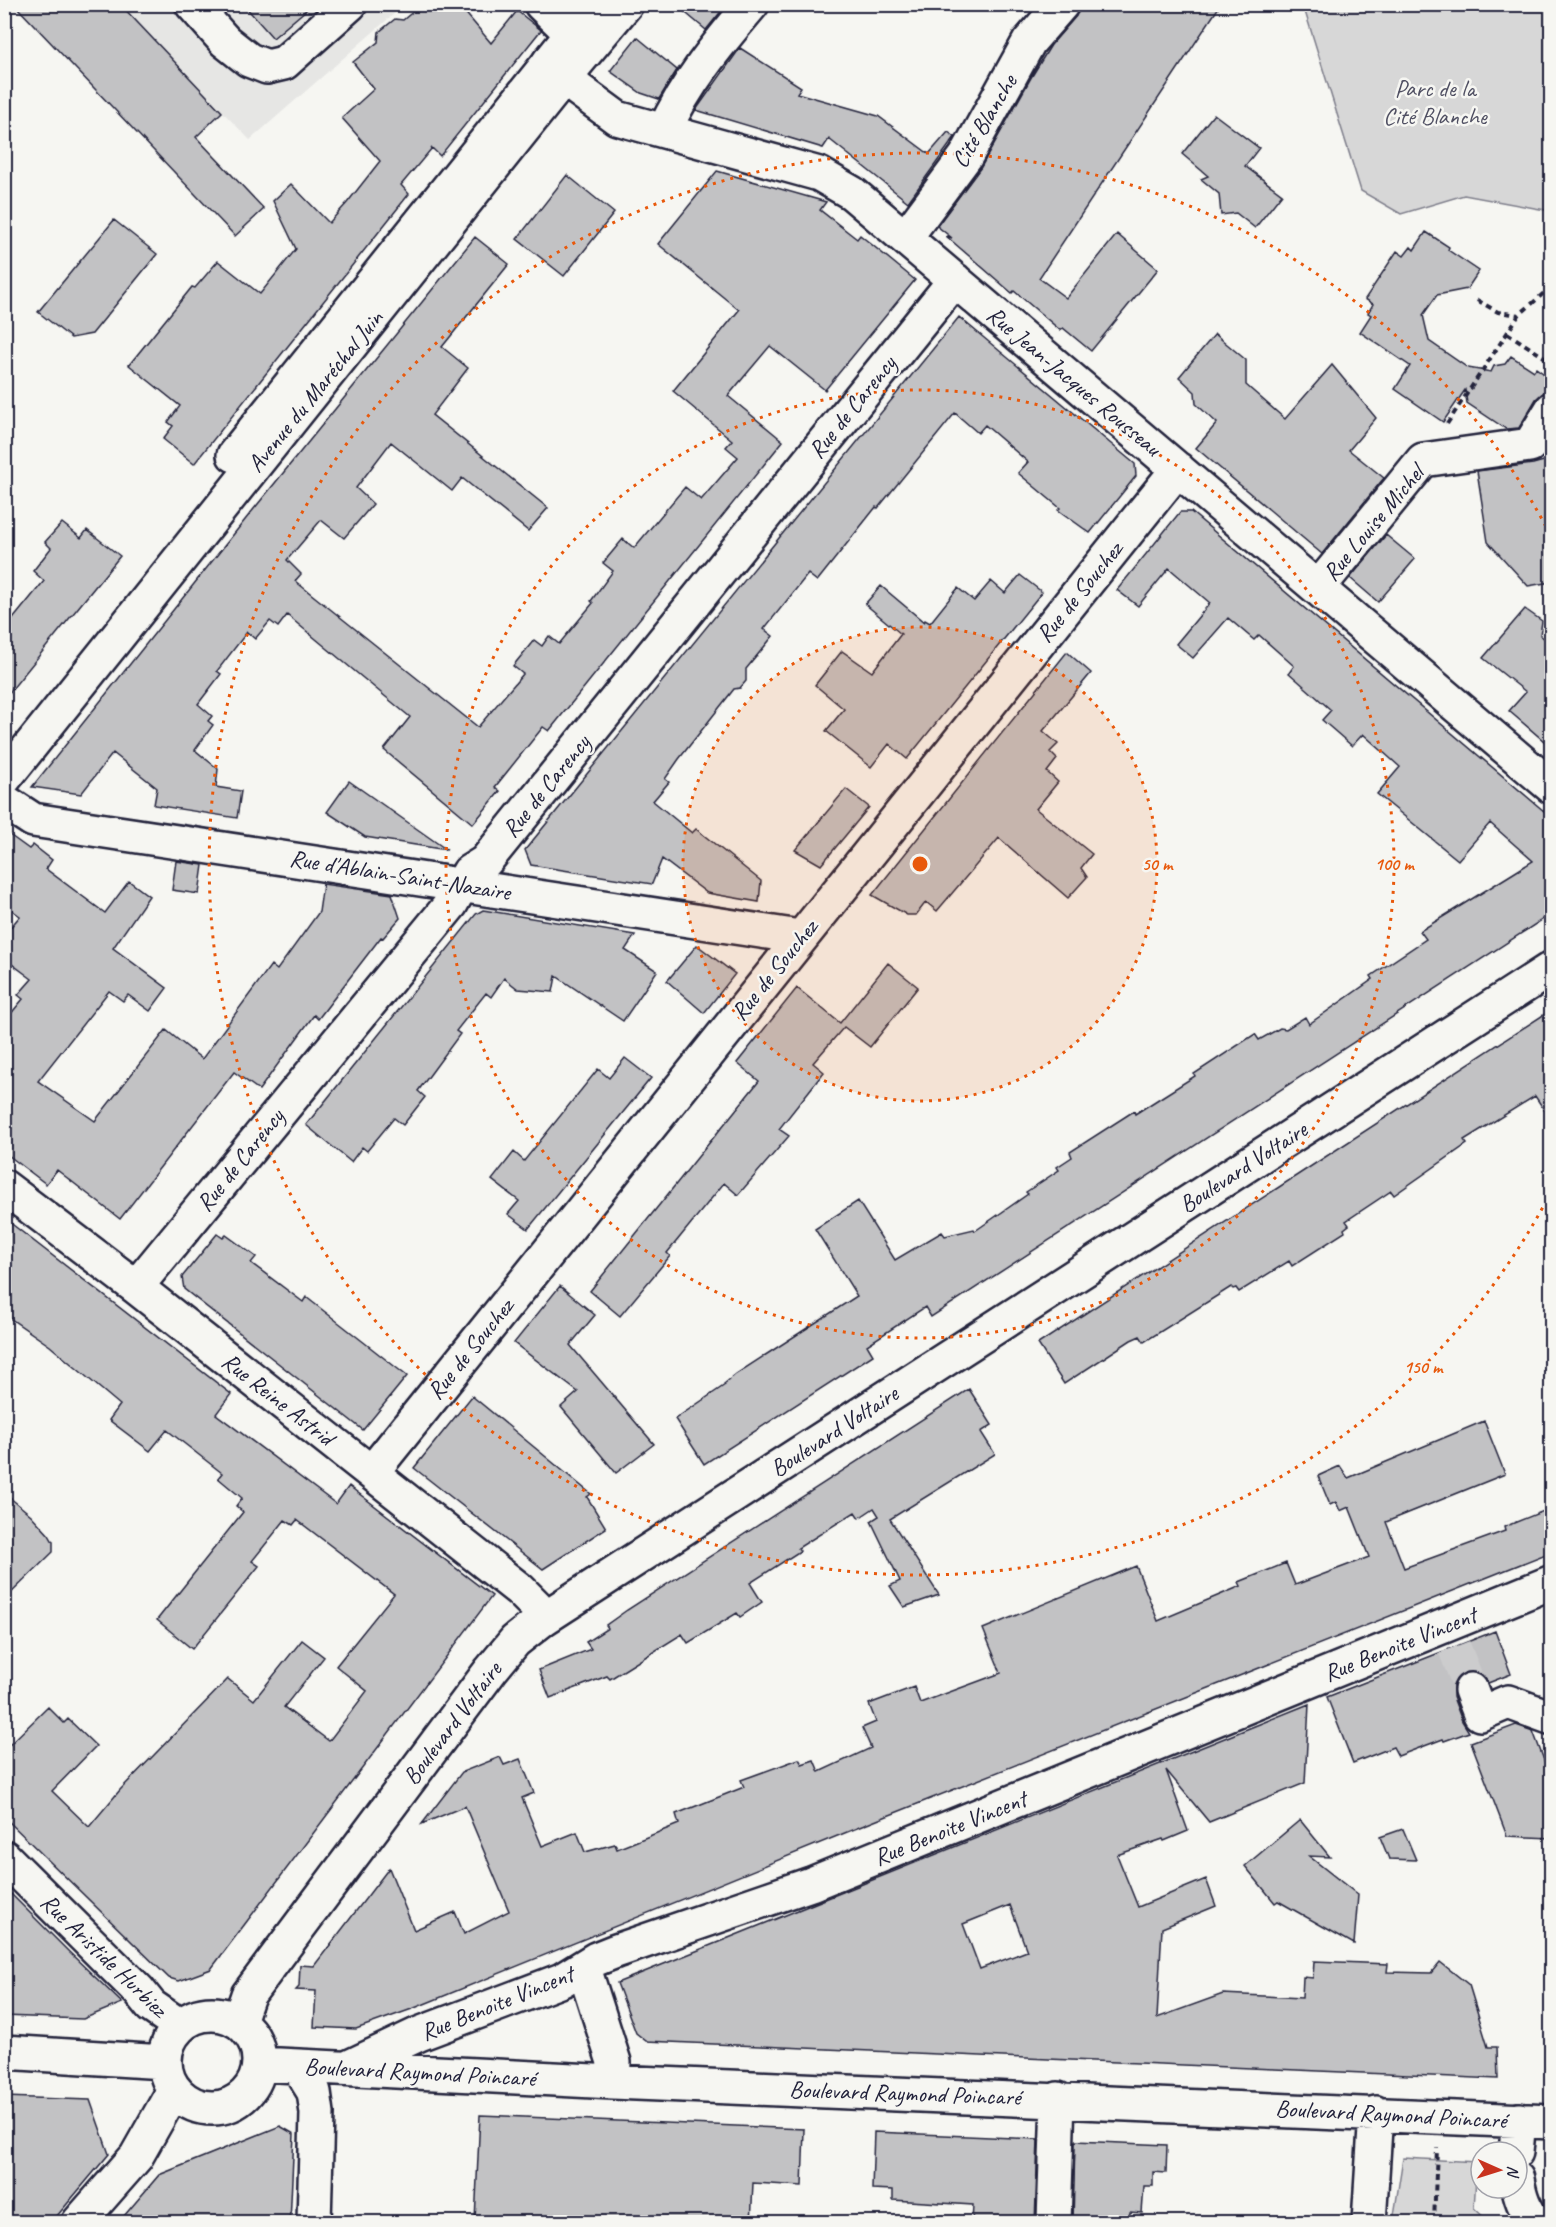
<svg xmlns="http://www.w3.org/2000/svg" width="1556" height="2227" font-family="Caveat,sans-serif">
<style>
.built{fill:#e6e6e4}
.green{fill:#d7d7d7;stroke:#7c7c89;stroke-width:1.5}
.building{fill:#c2c2c4;stroke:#22223b;stroke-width:1.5;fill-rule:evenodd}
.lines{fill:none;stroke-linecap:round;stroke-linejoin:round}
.minor-tunnel{stroke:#cccccd;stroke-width:33;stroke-dasharray:33 16;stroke-linecap:butt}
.minor-casing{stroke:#22223b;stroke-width:38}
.major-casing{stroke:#22223b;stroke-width:38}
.path{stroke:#22223b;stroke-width:4;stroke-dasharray:6 4.5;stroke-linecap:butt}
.minor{stroke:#f6f6f2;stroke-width:33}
.major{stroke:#f6f6f2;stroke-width:33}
.ring{fill:none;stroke:#e8590c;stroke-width:3;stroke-dasharray:3 6}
.labels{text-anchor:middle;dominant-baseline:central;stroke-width:5;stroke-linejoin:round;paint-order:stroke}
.park-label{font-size:24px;fill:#4f4f62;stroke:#f6f6f2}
.street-label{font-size:24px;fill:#22223b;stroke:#f6f6f2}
.centre{fill:#e8590c;stroke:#f6f6f2;stroke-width:3}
.ring-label{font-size:18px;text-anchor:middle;font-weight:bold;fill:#e8590c;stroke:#f6f6f2;stroke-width:5;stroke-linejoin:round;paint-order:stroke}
</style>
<rect width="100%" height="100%" fill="#f6f6f2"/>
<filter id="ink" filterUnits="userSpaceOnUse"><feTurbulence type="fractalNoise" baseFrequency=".0167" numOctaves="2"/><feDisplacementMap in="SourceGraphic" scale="12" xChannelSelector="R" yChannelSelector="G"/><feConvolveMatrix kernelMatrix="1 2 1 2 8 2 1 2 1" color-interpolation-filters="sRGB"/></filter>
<g filter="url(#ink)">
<!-- built -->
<path class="built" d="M 118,5 L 404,5 L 250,140 Z"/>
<!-- green -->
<path class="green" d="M 1303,5 L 1546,5 L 1552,15 L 1551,211 L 1464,195 L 1401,214 L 1361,191 Z
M 1403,2158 L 1477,2162 L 1474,2208 L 1489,2222 L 1393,2222 Z"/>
<!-- building -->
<path class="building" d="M 14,4 L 120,4 L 222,112 L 196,137 L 264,209 L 235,236 Z
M 243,4 L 313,4 L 273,38 Z
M 422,4 L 458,4 L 491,43 L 517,11 L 541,30 L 440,156 L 432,148 L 401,185 L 409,194 L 194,464 L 163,439 L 173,426 L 168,422 L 180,406 L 129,365 L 192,287 L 195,288 L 218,261 L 260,294 L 296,249 L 273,201 L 291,184 L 329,223 L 347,203 L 380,161 L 342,118 L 374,89 L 353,62 L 378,42 L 379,32 L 395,19 L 403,20 Z
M 675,4 L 727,4 L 706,30 Z
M 1080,4 L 1221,4 L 1039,278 L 1066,298 L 1117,234 L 1158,269 L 1091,351 L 1063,328 L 1060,330 L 1014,291 L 1012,293 L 946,236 L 952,238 L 937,226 L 981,167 L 1032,76 L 1051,45 L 1076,16 Z
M 637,37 L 677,70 L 659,99 L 641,93 L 610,71 Z
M 740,48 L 801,87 L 797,93 L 878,116 L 929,154 L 948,132 L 955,137 L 908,202 L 829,139 L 823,148 L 696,110 Z
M 1214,114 L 1259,148 L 1245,166 L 1282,194 L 1255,228 L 1236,213 L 1221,215 L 1219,194 L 1201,179 L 1208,176 L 1182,154 Z
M 717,171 L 826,202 L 820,210 L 857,239 L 860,235 L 915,280 L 825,390 L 770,346 L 728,396 L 783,441 L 549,731 L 543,727 L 495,787 L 500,791 L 473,824 L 384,750 L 410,717 L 287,615 L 278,627 L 270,621 L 255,639 L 247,632 L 217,671 L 221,674 L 198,704 L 212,716 L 208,721 L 213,725 L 195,750 L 218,769 L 216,787 L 241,791 L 237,818 L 154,805 L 157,788 L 113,753 L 81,794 L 32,787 L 249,515 L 475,237 L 509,264 L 442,347 L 468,368 L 432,415 L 548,508 L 528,531 L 462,478 L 452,491 L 391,442 L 356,488 L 373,504 L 344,538 L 321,520 L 287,560 L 301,574 L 295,581 L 478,727 L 523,674 L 513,666 L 534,640 L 542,646 L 549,636 L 559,644 L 593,603 L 591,601 L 613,571 L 603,563 L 623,539 L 634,548 L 685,487 L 701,500 L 738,457 L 726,447 L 732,440 L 673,391 L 739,310 L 658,244 Z
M 567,175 L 614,213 L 564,276 L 517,239 Z
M 114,220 L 157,254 L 92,334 L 71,338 L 38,312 Z
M 1426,232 L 1449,247 L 1448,250 L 1479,271 L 1467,289 L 1437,295 L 1423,315 L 1429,341 L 1468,368 L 1491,372 L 1494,366 L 1505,364 L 1511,356 L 1534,371 L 1536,368 L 1551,379 L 1551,390 L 1543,393 L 1536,399 L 1519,428 L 1506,429 L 1467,403 L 1465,390 L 1443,422 L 1395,389 L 1410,366 L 1360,332 L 1371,315 L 1368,313 L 1373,304 L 1365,299 L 1397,251 L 1404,256 L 1411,247 L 1414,250 Z
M 959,317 L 1135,464 L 1136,476 L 1090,533 L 1058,510 L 1060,508 L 1018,473 L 1028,462 L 985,425 L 978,433 L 955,413 L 878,508 L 876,507 L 818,580 L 817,581 L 808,574 L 764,629 L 773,636 L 746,669 L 746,681 L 740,688 L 734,689 L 679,759 L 665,779 L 669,782 L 653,801 L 692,833 L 696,829 L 761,881 L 759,902 L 707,893 L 662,859 L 652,884 L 531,865 L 525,850 Z
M 1215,334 L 1246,360 L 1246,385 L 1285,419 L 1332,365 L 1376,418 L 1349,450 L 1384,478 L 1322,554 L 1196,448 L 1217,423 L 1196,404 L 1195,392 L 1179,377 Z
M 1551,459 L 1551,582 L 1528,586 L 1488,542 L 1477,471 L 1533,464 Z
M 1180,512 L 1191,512 L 1551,817 L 1551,914 L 931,1317 L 925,1307 L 867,1345 L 873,1355 L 704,1464 L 675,1419 L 725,1385 L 724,1384 L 736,1374 L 857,1296 L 815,1229 L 858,1201 L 895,1260 L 942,1232 L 945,1236 L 974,1229 L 975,1231 L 1028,1194 L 1026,1192 L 1059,1170 L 1057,1167 L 1072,1157 L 1070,1152 L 1134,1111 L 1135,1114 L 1157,1100 L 1195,1076 L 1194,1074 L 1255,1034 L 1259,1040 L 1280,1028 L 1286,1029 L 1305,1017 L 1309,1024 L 1373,979 L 1371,976 L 1426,939 L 1420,931 L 1533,861 L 1490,823 L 1458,860 L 1377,794 L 1400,767 L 1363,734 L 1352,746 L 1322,720 L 1331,710 L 1289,673 L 1294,666 L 1259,635 L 1254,640 L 1228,618 L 1193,658 L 1176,644 L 1210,603 L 1169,568 L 1138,606 L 1117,590 Z
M 62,523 L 81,538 L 87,530 L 120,556 L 4,699 L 4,630 L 44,581 L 33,571 L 51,548 L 45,542 Z
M 1386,535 L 1415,559 L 1378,602 L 1350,578 Z
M 1020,575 L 1042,592 L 907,759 L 889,744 L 871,767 L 826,731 L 844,709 L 815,685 L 842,651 L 872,672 L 901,634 L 865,604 L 881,586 L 924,622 L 925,620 L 930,623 L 958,588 L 974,601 L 991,581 L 1005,593 Z
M 1525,609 L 1542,621 L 1540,635 L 1551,644 L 1551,747 L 1509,711 L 1526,692 L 1483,658 Z
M 1067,652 L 1091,673 L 1043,731 L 1058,744 L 1050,752 L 1057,759 L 1047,772 L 1058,782 L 1036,809 L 1092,854 L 1081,868 L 1087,877 L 1068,898 L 999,838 L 937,911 L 926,902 L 916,915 L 907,915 L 872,895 Z
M 349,781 L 447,850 L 365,837 L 327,812 Z
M 846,789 L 869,807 L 821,865 L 795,850 Z
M 4,831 L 29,849 L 33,845 L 52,860 L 46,869 L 105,913 L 129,881 L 149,896 L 113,948 L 167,988 L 150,1011 L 128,995 L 123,1001 L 109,991 L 38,1081 L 95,1121 L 166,1030 L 202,1059 L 271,965 L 277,970 L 319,912 L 323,884 L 392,894 L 400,918 L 383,938 L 381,937 L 318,1019 L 314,1015 L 259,1090 L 234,1072 L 120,1219 L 57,1170 L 46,1184 L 4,1152 L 4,1022 L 23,999 L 18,995 L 32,979 L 4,958 L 4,935 L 20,916 L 4,904 Z
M 176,861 L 203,865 L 199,894 L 172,890 Z
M 483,910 L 635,935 L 625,950 L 657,971 L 623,1021 L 556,976 L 553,992 L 518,989 L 504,978 L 491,997 L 486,993 L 456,1031 L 460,1034 L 418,1091 L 425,1097 L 403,1125 L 394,1118 L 367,1151 L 362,1147 L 351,1162 L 306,1125 L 476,914 Z
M 697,945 L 735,974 L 704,1013 L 667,981 Z
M 888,963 L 918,987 L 870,1047 L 844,1027 L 813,1063 L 824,1072 L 779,1129 L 789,1136 L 738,1195 L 724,1183 L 667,1253 L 670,1256 L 620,1316 L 590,1291 L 759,1081 L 737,1063 L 797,988 L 840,1023 Z
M 1551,1010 L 1551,1120 L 1535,1096 L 1464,1140 L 1467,1144 L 1394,1195 L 1391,1191 L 1346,1221 L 1349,1225 L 1344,1229 L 1345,1232 L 1292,1266 L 1289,1261 L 1239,1292 L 1236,1288 L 1233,1289 L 1231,1287 L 1144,1342 L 1140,1336 L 1131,1340 L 1064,1384 L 1038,1344 Z
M 625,1058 L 651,1078 L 528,1229 L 508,1214 L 519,1201 L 492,1180 L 514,1152 L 524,1161 L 598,1069 L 609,1078 Z
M 4,1218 L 231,1394 L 216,1414 L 336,1504 L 349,1486 L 492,1596 L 211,1969 L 179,1981 L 169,1978 L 4,1817 L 4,1750 L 48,1707 L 64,1723 L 68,1719 L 96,1746 L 52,1791 L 89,1827 L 120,1790 L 228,1679 L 254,1700 L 302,1640 L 324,1657 L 284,1707 L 329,1741 L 367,1691 L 336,1666 L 394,1594 L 297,1520 L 293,1525 L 285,1520 L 252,1561 L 259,1566 L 192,1649 L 157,1620 L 243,1512 L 236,1506 L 242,1498 L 218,1478 L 222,1473 L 167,1430 L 150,1451 L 109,1420 L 120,1405 L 50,1346 L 4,1314 Z
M 217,1234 L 223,1238 L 226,1235 L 256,1257 L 251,1263 L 303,1302 L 306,1297 L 407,1376 L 363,1430 L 184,1289 L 182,1277 Z
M 560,1286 L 595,1315 L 570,1345 L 654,1444 L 616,1473 L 561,1407 L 578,1392 L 514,1343 Z
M 969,1389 L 992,1425 L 981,1432 L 995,1454 L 890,1519 L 939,1595 L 904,1607 L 890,1586 L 900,1581 L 871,1521 L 879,1516 L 874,1508 L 859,1518 L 855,1512 L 798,1548 L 800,1551 L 750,1583 L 762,1602 L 740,1617 L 737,1613 L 688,1643 L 682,1634 L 610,1679 L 607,1676 L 550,1698 L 539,1670 L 591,1649 L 586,1642 L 608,1628 L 606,1625 L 627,1610 Z
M 472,1396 L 591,1494 L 587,1497 L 606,1528 L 543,1569 L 414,1468 Z
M 1484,1421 L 1505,1474 L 1386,1522 L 1404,1568 L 1505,1531 L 1504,1527 L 1551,1508 L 1551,1552 L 857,1828 L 412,2009 L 356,2029 L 314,2027 L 316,1991 L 296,1990 L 299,1987 L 300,1965 L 314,1966 L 389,1868 L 414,1930 L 455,1912 L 464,1934 L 509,1911 L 465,1806 L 422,1824 L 462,1772 L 500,1757 L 504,1765 L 520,1759 L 534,1793 L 522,1798 L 542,1846 L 577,1832 L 585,1852 L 615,1844 L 617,1849 L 679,1824 L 676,1814 L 744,1787 L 741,1780 L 799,1759 L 802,1764 L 814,1760 L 819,1772 L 871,1748 L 862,1728 L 876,1722 L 869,1704 L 914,1687 L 920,1703 L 1001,1673 L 983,1629 L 1136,1566 L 1158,1621 L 1241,1586 L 1239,1582 L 1286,1563 L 1295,1585 L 1369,1557 L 1349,1507 L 1340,1511 L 1336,1502 L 1330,1505 L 1318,1476 L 1340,1466 L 1348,1478 Z
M 4,1493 L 31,1515 L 49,1535 L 53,1542 L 53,1552 L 4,1600 Z
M 1495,1631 L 1511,1674 L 1488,1683 L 1482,1675 L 1473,1671 L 1465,1672 L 1457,1678 L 1453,1686 L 1453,1697 L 1462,1721 L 1469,1732 L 1444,1741 L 1443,1739 L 1398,1756 L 1393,1747 L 1353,1763 L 1327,1697 Z
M 1309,1704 L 1305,1783 L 1209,1822 L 1166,1770 L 1188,1831 L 1164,1841 L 1163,1839 L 1117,1855 L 1138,1907 L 1206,1879 L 1216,1906 L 1162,1928 L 1157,2018 L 1223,1994 L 1302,1998 L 1303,1977 L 1313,1978 L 1314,1961 L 1388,1964 L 1387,1972 L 1431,1973 L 1440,1962 L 1469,1985 L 1488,2047 L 1497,2047 L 1498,2079 L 646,2041 L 636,2033 L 617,1983 ZM 1010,1905 L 1027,1951 L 980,1969 L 963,1924 Z
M 1516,1725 L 1533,1731 L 1551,1779 L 1551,1838 L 1507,1836 L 1471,1742 Z
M 1300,1820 L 1330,1857 L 1309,1856 L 1358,1895 L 1354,1944 L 1278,1901 L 1275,1903 L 1245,1866 Z
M 1403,1829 L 1416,1860 L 1389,1859 L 1380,1837 Z
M 4,1887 L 70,1953 L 122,2003 L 83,2019 L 4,2016 Z
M 4,2097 L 90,2100 L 109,2154 L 51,2223 L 4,2223 Z
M 480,2115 L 804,2129 L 802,2186 L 753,2183 L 751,2223 L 475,2221 Z
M 280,2126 L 294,2134 L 290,2223 L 118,2223 L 159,2175 Z
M 874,2132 L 1038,2139 L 1035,2223 L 972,2223 L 973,2205 L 893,2200 L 893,2190 L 872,2189 Z
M 1075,2141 L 1167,2145 L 1166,2173 L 1153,2172 L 1153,2186 L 1144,2186 L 1142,2213 L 1130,2212 L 1129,2223 L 1073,2223 Z"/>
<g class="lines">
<!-- minor-tunnel -->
<path class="minor-tunnel" d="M 1454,1647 L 1471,1690"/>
<defs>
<path id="minor" d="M 192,4 L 225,41 L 249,60 L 267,67 L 284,63 L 350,4
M 541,4 L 572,34
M 549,62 L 579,90 L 617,118 L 819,174 L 852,193 L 1552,787
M 664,131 C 686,83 718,44 752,4
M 905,238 L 966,156 L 1029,42 L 1062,4
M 1318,588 L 1423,460 L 1530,445 L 1552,409
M 4,801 L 33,820 L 800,937
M 4,1187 L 136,1287 L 520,1590 L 536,1606 L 543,1619
M 136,1287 L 451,904 L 469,872 L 485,862 L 955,280
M 372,1472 L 1178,469
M 1471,1690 L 1480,1714 L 1508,1702 L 1552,1718
M 4,1857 L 139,1991 L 151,2006 L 180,2026
M 584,1968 L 614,2062 L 613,2082
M165 2061a47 47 0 1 1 94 0a47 47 0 1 1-94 0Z
M 239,2021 L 248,1995 L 491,1670 L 515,1641 L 543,1619 L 1552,968
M 4,2052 L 164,2062
M 259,2064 L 613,2082 L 1552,2122
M 298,2066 L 314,2092 L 317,2113 L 314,2222
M 347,2068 L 419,2034 L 562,1980 L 596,1959 L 616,1951 L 811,1884 L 1552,1582
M 1516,2152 L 1519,2120
M 1517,2179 C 1520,2196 1524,2210 1536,2222
M 79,2222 L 136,2157 L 174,2090
M 1054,2222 L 1058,2099
M 1369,2222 L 1376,2113"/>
<path id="major" d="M 234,455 L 596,4
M 4,779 L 565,77 L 626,4"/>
</defs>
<!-- minor casing -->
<use href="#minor" class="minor-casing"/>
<!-- major casing -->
<use href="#major" class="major-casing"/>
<!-- path -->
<path class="path" d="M 1477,300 L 1498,312 L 1519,315
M 1507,333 L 1552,362
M 1447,424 L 1519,315 L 1552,286
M 1434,2222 L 1437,2148"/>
<!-- minor -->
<use href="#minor" class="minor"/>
<!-- major -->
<use href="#major" class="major"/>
</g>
</g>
<!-- distance rings -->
<circle cx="920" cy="864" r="237" fill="#e8590c" fill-opacity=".12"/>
<g class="ring">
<circle cx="920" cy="864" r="237"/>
<circle cx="920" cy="864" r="474"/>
<path d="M1551 1192A711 711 0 1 1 1551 536"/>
</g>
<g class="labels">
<!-- park labels -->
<g class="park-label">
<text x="1435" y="88">Parc de la<tspan x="1435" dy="28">Cité Blanche</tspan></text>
</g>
<!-- street labels -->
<g class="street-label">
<text transform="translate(984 121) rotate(-59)">Cité Blanche</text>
<text transform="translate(1074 381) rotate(40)">Rue Jean-Jacques Rousseau</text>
<text transform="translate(315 391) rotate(-51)">Avenue du Maréchal Juin</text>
<text transform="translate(852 407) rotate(-51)">Rue de Carency</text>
<text transform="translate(1373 523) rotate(-50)">Rue Louise Michel</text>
<text transform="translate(1079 592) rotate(-51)">Rue de Souchez</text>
<text transform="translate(546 786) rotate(-51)">Rue de Carency</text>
<text transform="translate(400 875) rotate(9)">Rue d'Ablain-Saint-Nazaire</text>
<text transform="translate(774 970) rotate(-51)">Rue de Souchez</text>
<text transform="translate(240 1160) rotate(-51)">Rue de Carency</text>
<text transform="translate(1243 1167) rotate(-33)">Boulevard Voltaire</text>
<text transform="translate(470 1349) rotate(-51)">Rue de Souchez</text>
<text transform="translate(278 1399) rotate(38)">Rue Reine Astrid</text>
<text transform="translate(834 1431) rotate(-33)">Boulevard Voltaire</text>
<text transform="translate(1400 1644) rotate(-22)">Rue Benoite Vincent</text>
<text transform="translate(452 1723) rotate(-53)">Boulevard Voltaire</text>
<text transform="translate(950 1828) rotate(-22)">Rue Benoite Vincent</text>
<text transform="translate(104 1955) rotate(44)">Rue Aristide Hurbiez</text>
<text transform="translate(497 2003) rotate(-22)">Rue Benoite Vincent</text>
<text transform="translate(420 2072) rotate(3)">Boulevard Raymond Poincaré</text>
<text transform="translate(905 2093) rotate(2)">Boulevard Raymond Poincaré</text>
<text transform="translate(1391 2114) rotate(3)">Boulevard Raymond Poincaré</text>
</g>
</g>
<circle cx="920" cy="864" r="9" class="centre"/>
<g class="ring-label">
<text x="1157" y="870">50 m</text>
<text x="1394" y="870">100 m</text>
<text x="1423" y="1373">150 m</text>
</g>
<!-- margin -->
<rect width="1556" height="2227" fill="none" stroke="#f6f6f2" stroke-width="24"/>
<rect x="12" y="12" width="1532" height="2203" fill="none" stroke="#22223b" stroke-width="2" filter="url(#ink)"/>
<!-- north arrow -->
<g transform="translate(1499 2170) rotate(93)"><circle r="28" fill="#f6f6f2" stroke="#a1a1a9" stroke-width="1.5"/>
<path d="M0-4.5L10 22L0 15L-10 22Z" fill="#c8321e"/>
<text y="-9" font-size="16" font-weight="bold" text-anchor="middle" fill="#22223b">N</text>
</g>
</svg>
